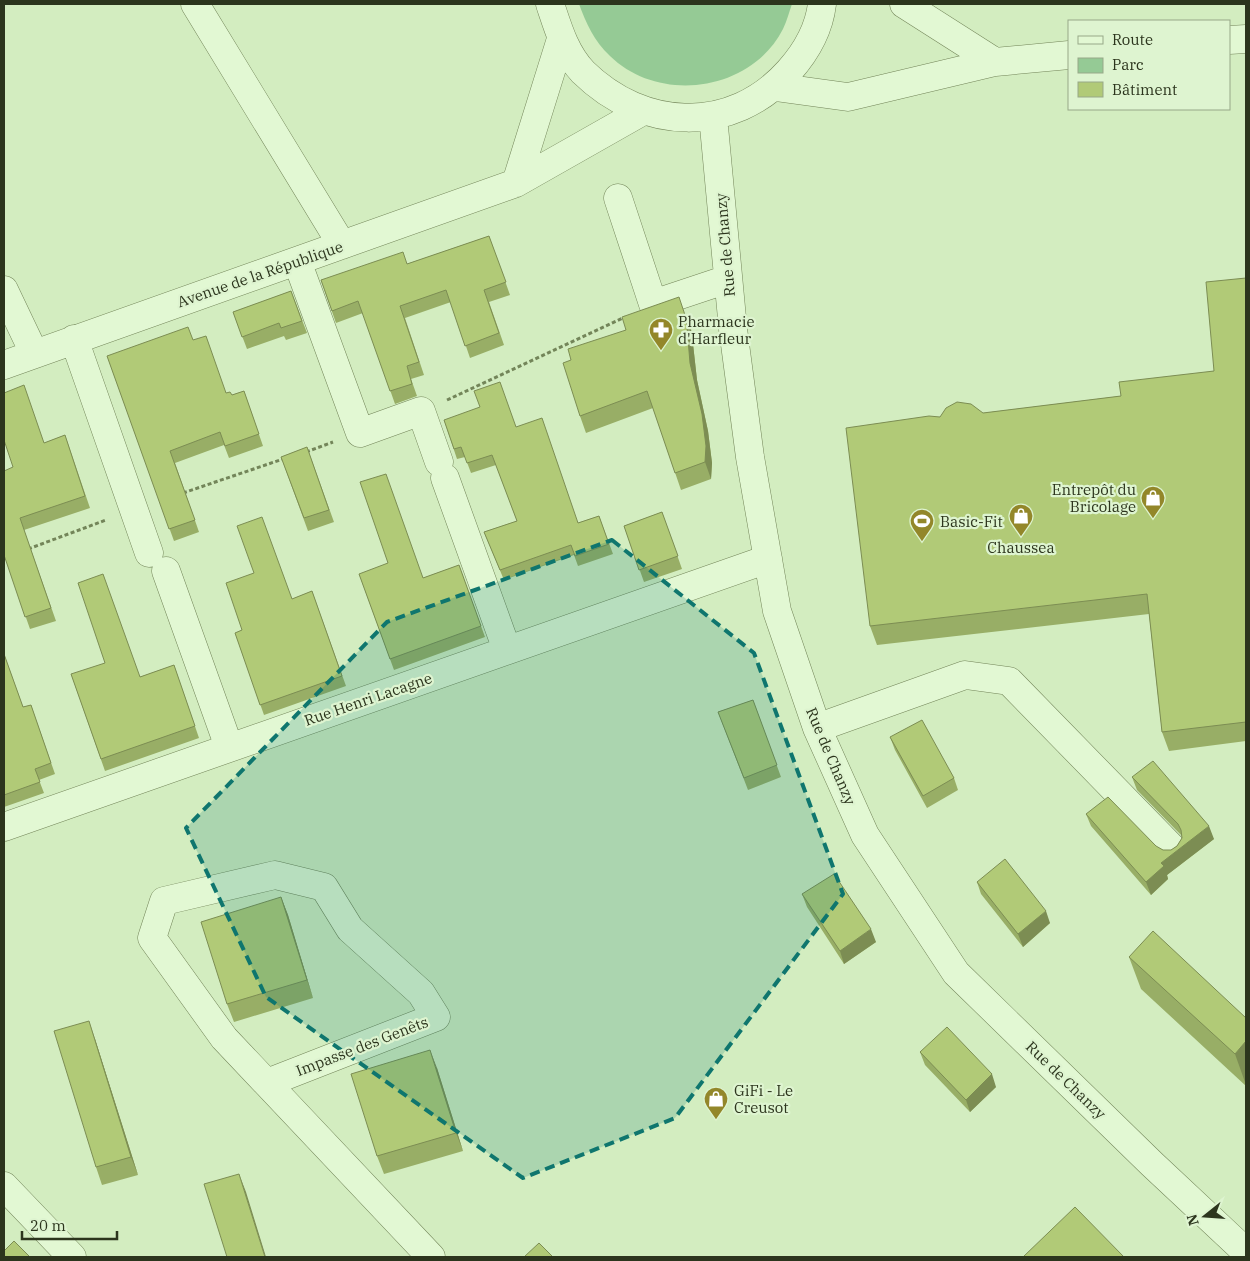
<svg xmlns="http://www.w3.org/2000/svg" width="1250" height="1261" font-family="'IBM Plex Serif',serif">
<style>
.green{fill:#95ca95}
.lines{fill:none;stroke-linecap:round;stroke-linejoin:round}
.minor-casing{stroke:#738559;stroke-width:29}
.path{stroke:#738559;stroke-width:3;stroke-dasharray:4 2.5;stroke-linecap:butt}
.minor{stroke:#e2f8d3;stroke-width:28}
.wall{fill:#98ae66}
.shaded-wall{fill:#7c8d53}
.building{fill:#b1ca77;stroke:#7c8d53}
.marked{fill:#0f766e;fill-opacity:0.2;stroke:#0f766e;stroke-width:4;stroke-dasharray:10 6;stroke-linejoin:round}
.labels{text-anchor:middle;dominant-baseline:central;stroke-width:4.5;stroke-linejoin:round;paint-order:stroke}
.street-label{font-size:15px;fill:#2c351d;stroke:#def4d0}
.poi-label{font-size:15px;fill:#2c351d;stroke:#def4d0;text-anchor:start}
</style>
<rect width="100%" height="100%" fill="#d3edc0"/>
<!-- green -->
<path class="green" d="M 579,4 L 792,4 C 789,12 787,21 783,29 C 751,92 659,104 610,56 C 594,41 586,23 579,4 Z"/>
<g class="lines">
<defs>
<path id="minor" d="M 195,4 L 342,245
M 550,4 C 558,28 565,53 583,72 C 643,131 732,135 789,71 C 806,52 819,29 822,4
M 904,4 L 995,62
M 1229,40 L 1246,39
M 775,87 L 848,97 L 995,62 L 1069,55
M 713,116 L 733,329 L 750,457 L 777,611 L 817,728 L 865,835 L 956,973 L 1152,1164 L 1246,1252
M 516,183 L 561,39
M 618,198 L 653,304 L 728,279
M 297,261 L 360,433 L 421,411 L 439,462
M 4,290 L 34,353
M 74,339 L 149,553
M 4,365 L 516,183 L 643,111
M 445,478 L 507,650
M 166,571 L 229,747
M 817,728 L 965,675 L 1009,681 L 1171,847
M 4,827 L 768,559
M 267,1083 L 436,1017 L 421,993 L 350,929 L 324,887 L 275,875 L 164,901 L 152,938 L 224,1038 L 431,1257
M 4,1186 L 72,1257"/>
</defs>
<!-- minor casing -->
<use href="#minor" class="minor-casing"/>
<!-- path -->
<path class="path" d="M 447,400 L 625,317
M 306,452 L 333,442
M 183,493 L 286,458
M 28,549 L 106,520"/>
<!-- minor -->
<use href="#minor" class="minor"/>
</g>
<!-- wall -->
<path class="wall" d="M 489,236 L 510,295 L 489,302 L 504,345 L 470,358 L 451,302 L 405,318 L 424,375 L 411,379 L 417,396 L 395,404 L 363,313 L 336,323 L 321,280 L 407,264 Z
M 1246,278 L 1246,741 L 1169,751 L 1162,732 L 1149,614 L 877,645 L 870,626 L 940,417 L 983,413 L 1121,396 L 1214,371 Z
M 291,291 L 307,333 L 286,340 L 284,336 L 247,349 L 233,312 Z
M 691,329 L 693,344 L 697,380 L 708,431 L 712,463 L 711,479 L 681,490 L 653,408 L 586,433 L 580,416 Z
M 193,340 L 226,393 L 232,395 L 244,391 L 263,446 L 229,458 L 224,445 L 175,463 L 199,532 L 174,541 L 107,356 Z
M 444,420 L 516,427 L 578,523 L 599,516 L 613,554 L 578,566 L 574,555 L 504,580 L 484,532 L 517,521 L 496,465 L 471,473 L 465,457 L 457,459 Z
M 65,435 L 90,508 L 24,530 L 56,621 L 30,629 L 4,555 L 13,467 L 44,443 Z
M 307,447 L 334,522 L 308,531 L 281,457 Z
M 662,512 L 682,569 L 644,582 L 624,526 Z
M 459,565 L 485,637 L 394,670 L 359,574 L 423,578 Z
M 312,591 L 346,686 L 264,715 L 235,633 L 242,630 L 292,599 Z
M 4,654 L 23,707 L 31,705 L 55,774 L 39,780 L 44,793 L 4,807 Z
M 174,665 L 199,738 L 105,771 L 71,674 L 140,677 Z
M 753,700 L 781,777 L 748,790 L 718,712 Z
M 890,737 L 954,778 L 958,790 L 927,808 L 895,750 Z
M 1132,777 L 1214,839 L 1167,875 L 1168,879 L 1151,895 L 1091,826 L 1086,814 L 1163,850 L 1171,850 L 1177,846 L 1182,838 L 1182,836 L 1137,790 Z
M 977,882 L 1050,923 L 1023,947 L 981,894 Z
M 802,894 L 876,942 L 844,964 L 807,907 Z
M 281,897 L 288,915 L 313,998 L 234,1022 L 227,1004 Z
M 1129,957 L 1246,1018 L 1246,1086 L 1141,989 Z
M 95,1039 L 138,1175 L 102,1185 L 96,1167 Z
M 920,1052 L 996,1087 L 970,1112 L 925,1065 Z
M 437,1068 L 463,1151 L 384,1174 L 377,1156 Z"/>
<!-- shaded-wall -->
<path class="shaded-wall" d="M 684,312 L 691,329 L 693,344 L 697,380 L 708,431 L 712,463 L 711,479 L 705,462 L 690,363 Z
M 1209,826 L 1214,839 L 1167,875 L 1168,879 L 1151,895 L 1146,882 L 1161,863 Z
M 281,897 L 288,915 L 313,998 L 307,980 Z
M 1046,911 L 1050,923 L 1023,947 L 1018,934 Z
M 871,929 L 876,942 L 844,964 L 840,951 Z
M 89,1021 L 95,1039 L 138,1175 L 131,1157 Z
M 1246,1041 L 1246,1085 L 1235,1054 Z
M 430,1050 L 437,1068 L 463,1151 L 456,1133 Z
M 992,1074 L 996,1087 L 970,1112 L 966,1100 Z
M 239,1174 L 246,1192 L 266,1257 L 265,1257 Z"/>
<!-- building -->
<path class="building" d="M 489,236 L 506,282 L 484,290 L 499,333 L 465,346 L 446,290 L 400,306 L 419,362 L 407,366 L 412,384 L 390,391 L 358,301 L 332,311 L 321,280 L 403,252 L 407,264 Z
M 1246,278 L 1246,722 L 1162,732 L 1147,594 L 870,626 L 846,428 L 929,416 L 940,417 L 946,408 L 957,402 L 971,404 L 983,413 L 1121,396 L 1119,382 L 1214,371 L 1206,282 Z
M 291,291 L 302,321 L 281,328 L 279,323 L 242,337 L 233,312 Z
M 679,297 L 684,312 L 687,327 L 690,363 L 702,414 L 706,446 L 705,462 L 675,473 L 647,391 L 580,416 L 563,363 L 571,360 L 568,349 L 626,330 L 622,317 Z
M 188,327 L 193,340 L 206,336 L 226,393 L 230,392 L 232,395 L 244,391 L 259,434 L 225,446 L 220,432 L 170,451 L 195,520 L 169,529 L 107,356 Z
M 500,382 L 516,427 L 542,418 L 578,523 L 599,516 L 609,544 L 575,556 L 571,545 L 500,570 L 484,532 L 517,521 L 492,455 L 467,463 L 461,447 L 454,449 L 444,420 L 480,407 L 474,391 Z
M 24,385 L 44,443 L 65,435 L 85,496 L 20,518 L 51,608 L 25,617 L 4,555 L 4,471 L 13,467 L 4,440 L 4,393 Z
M 307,447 L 329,510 L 304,518 L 281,457 Z
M 386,474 L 423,578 L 459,565 L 481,626 L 390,659 L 359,574 L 388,563 L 360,482 Z
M 662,512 L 678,556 L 639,570 L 624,526 Z
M 262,517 L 292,599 L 312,591 L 342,676 L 260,705 L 235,633 L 242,630 L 226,583 L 254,573 L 237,526 Z
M 103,574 L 140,677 L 174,665 L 195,726 L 101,759 L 71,674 L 105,663 L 78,583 Z
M 4,654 L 23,707 L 31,705 L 51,763 L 35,769 L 40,782 L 4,795 Z
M 753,700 L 777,765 L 744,778 L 718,712 Z
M 922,720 L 954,778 L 923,796 L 890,737 Z
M 1153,761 L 1209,826 L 1161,863 L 1164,866 L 1146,882 L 1086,814 L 1108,797 L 1156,846 L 1163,850 L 1171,850 L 1177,846 L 1182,838 L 1181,830 L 1178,824 L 1132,777 Z
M 1005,859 L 1046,911 L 1018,934 L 977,882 Z
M 834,874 L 871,929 L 840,951 L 802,894 Z
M 281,897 L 307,980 L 227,1004 L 201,922 Z
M 1153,931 L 1246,1018 L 1246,1041 L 1235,1054 L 1129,957 Z
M 89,1021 L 131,1157 L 96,1167 L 54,1031 Z
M 947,1027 L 992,1074 L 966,1100 L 920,1052 Z
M 430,1050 L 456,1133 L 377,1156 L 351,1074 Z
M 239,1174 L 265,1257 L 227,1257 L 204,1184 Z
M 1075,1207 L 1124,1257 L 1023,1257 Z
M 14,1241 L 30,1257 L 4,1257 L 4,1251 Z
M 539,1243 L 553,1257 L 524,1257 Z"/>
<!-- marked area -->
<path class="marked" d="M 612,540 L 754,653 L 843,894 L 675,1118 L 523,1178 L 266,997 L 186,828 L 387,622 Z"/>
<!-- icons -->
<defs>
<symbol id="pharmacy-pin" viewBox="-11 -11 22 30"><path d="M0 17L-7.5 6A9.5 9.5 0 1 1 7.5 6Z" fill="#93872a" stroke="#def4d0"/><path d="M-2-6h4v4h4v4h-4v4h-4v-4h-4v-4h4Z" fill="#fff"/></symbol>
<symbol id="shop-pin" viewBox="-11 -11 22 30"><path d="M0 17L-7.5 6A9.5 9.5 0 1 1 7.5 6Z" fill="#93872a" stroke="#def4d0"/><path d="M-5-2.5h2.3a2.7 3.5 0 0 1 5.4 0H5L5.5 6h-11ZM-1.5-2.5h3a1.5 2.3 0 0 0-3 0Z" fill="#fff"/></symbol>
<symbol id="stadium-pin" viewBox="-11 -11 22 30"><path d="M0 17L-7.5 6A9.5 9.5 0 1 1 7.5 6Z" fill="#93872a" stroke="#def4d0"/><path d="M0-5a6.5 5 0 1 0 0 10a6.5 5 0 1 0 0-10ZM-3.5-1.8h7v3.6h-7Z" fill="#fff"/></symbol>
</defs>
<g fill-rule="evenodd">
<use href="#pharmacy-pin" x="647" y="316" width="28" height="38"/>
<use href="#shop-pin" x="1139" y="484" width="28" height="38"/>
<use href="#shop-pin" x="1007" y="502" width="28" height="38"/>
<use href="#stadium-pin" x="908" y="507" width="28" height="38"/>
<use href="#shop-pin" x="702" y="1085" width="28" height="38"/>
</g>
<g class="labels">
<!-- street labels -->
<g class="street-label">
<text transform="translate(725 245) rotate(-95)">Rue de Chanzy</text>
<text transform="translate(260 274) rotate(-19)">Avenue de la République</text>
<text transform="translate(368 699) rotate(-19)">Rue Henri Lacagne</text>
<text transform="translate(831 756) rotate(67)">Rue de Chanzy</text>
<text transform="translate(362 1046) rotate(-21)">Impasse des Genêts</text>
<text transform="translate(1066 1080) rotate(44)">Rue de Chanzy</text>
</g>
<!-- poi labels -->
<g class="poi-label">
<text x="678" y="321">Pharmacie<tspan x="678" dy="17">d'Harfleur</tspan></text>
<text x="1136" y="489" text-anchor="end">Entrepôt du<tspan x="1136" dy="17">Bricolage</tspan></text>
<text x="940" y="521">Basic-Fit</text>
<text x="1021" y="547" text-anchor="middle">Chaussea</text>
<text x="734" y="1090">GiFi - Le<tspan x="734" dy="17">Creusot</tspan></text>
</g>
</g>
<!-- border -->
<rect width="1250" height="1261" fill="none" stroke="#2c351d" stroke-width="10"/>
<!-- legend -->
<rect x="1068" y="20" width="162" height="90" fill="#def4d0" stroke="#97a888"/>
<rect x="1078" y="36" width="25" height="8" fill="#e2f8d3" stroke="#97a888"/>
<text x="1112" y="45" font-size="15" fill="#2c351d">Route</text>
<rect x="1078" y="58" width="25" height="15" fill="#95ca95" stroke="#97a888"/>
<text x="1112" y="70" font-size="15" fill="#2c351d">Parc</text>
<rect x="1078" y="82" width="25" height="15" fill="#b1ca77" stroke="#97a888"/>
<text x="1112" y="95" font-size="15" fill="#2c351d">Bâtiment</text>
<!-- north arrow -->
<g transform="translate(1205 1216) rotate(253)" stroke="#def4d0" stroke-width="4" paint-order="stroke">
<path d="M0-4L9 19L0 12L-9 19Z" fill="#2c351d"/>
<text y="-8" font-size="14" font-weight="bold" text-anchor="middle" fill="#2c351d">N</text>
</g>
<!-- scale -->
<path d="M22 1231v8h95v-8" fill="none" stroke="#2c351d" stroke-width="2.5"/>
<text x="30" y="1231" font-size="15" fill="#2c351d" stroke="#def4d0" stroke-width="4" paint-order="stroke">20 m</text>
</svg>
